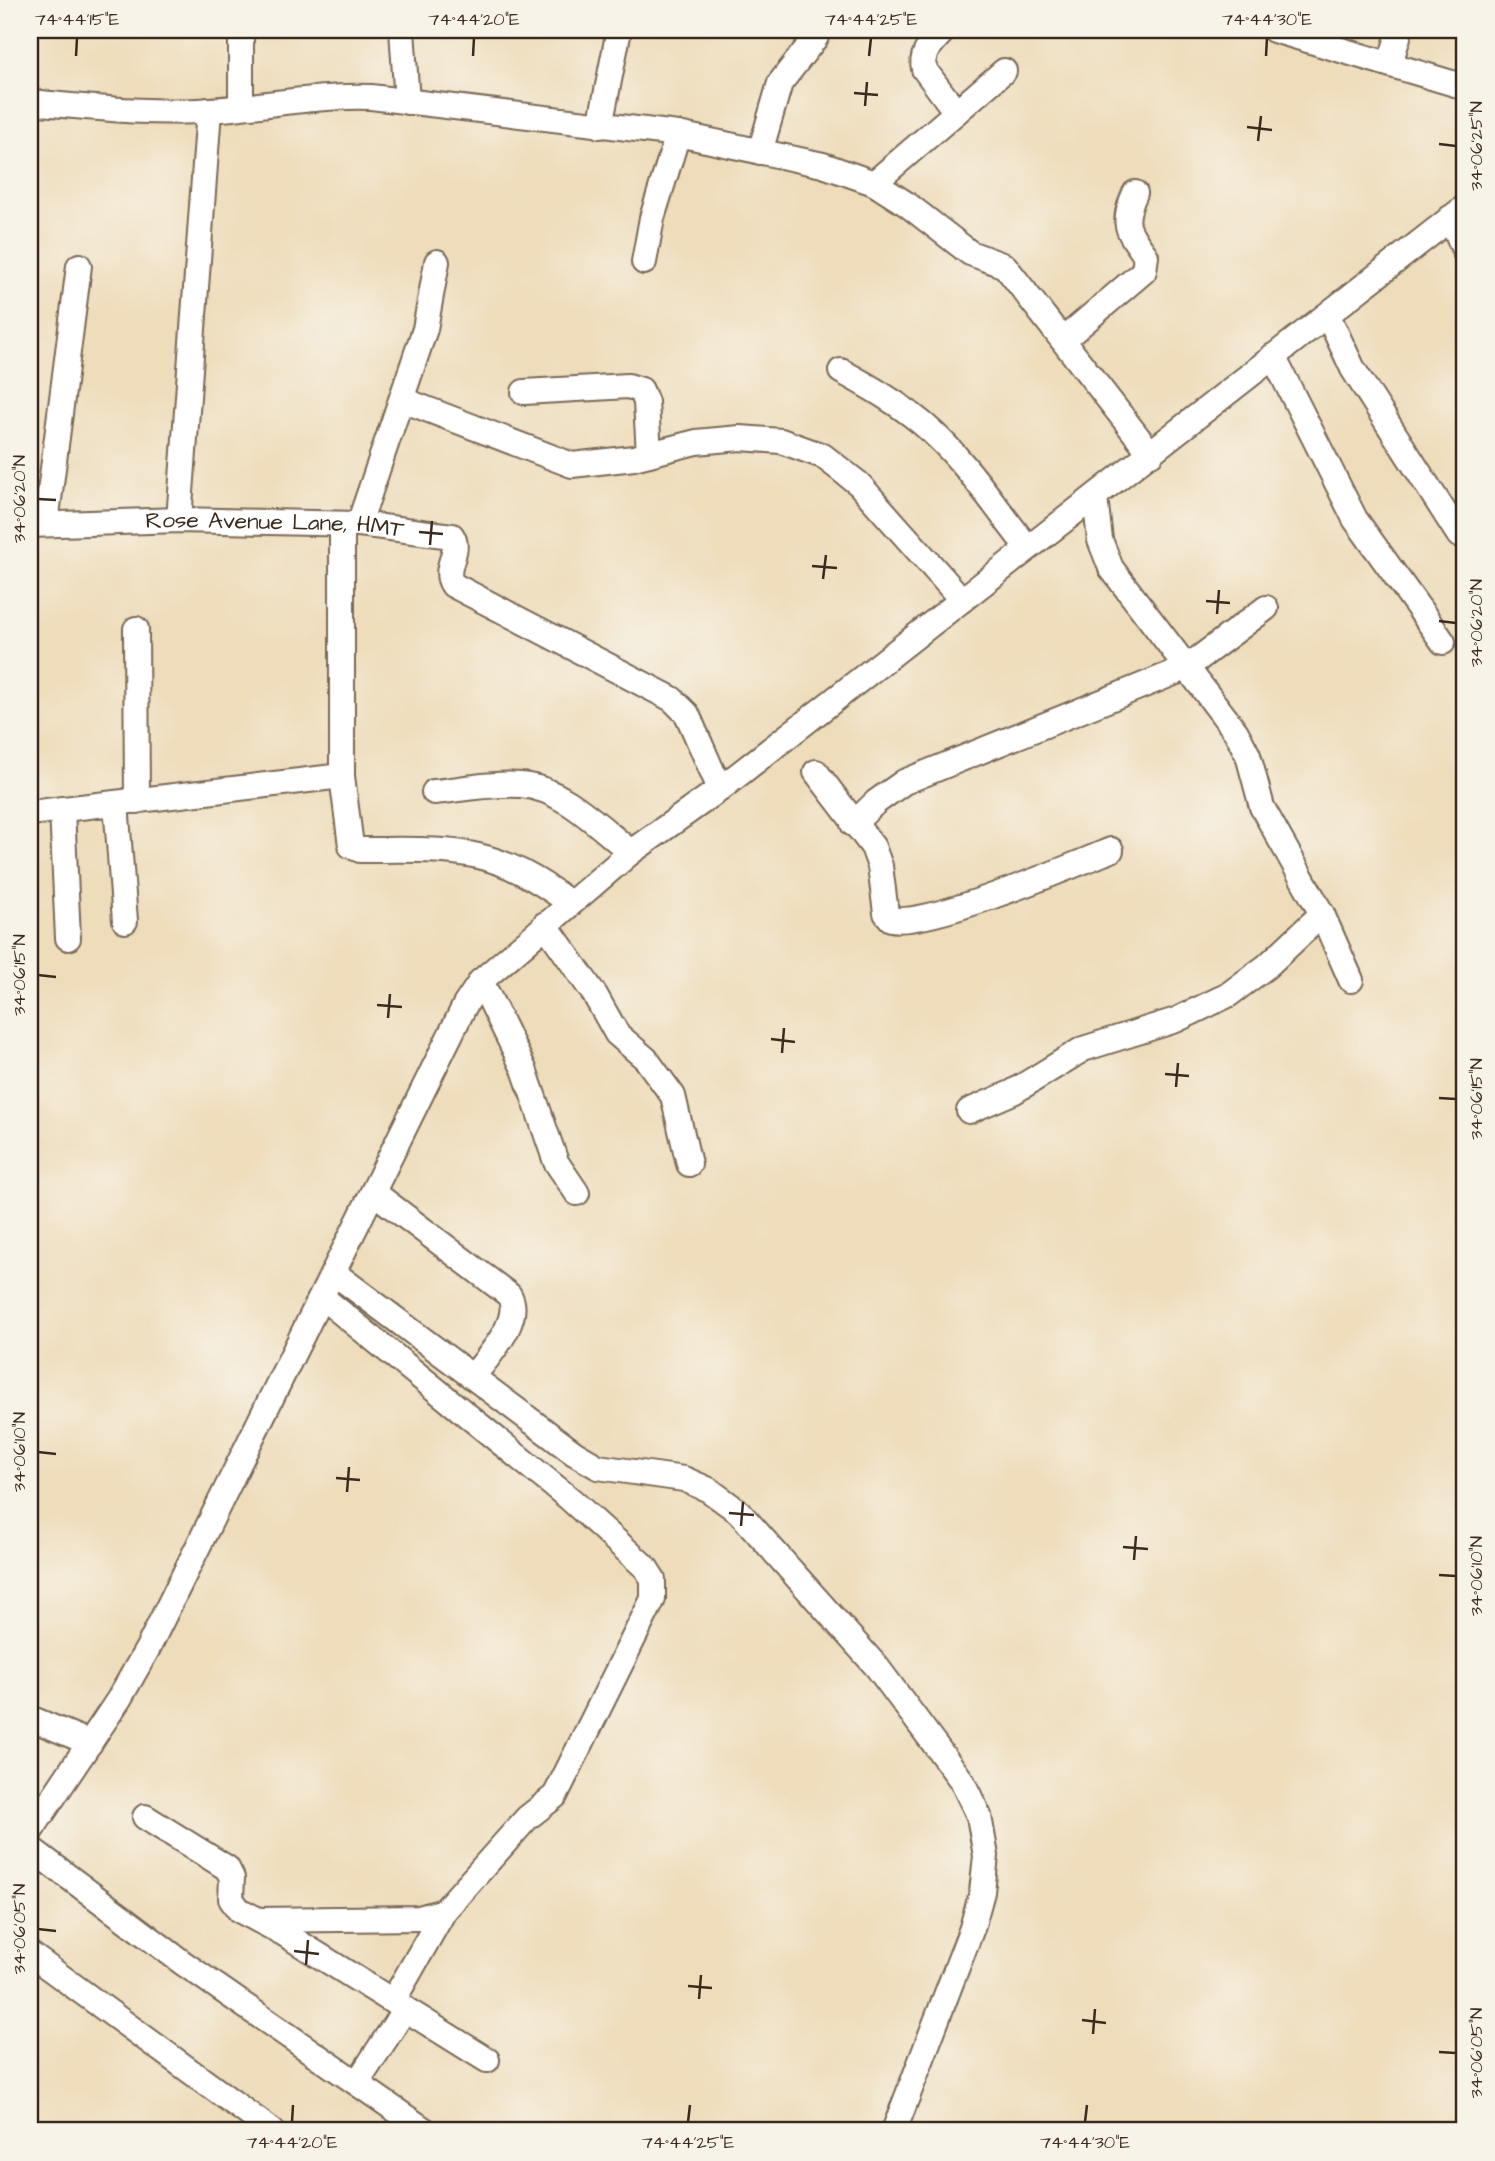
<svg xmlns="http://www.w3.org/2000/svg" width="1495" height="2161" font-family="'Architects Daughter',sans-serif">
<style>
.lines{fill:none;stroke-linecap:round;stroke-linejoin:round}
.minor-casing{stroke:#7a6855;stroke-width:28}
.minor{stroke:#fff;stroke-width:24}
.ticks{fill:none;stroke:#3b2a1e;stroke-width:2.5}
.labels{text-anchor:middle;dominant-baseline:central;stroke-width:6;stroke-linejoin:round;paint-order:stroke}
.street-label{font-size:23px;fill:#3b2a1e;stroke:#f7f3e8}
.neatline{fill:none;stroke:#3b2a1e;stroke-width:2.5}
.ticks-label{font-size:18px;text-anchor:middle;fill:#3b2a1e}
</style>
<rect width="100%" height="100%" fill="#f7f3e8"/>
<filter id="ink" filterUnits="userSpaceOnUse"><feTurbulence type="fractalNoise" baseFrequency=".0143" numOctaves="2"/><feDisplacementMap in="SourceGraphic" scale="14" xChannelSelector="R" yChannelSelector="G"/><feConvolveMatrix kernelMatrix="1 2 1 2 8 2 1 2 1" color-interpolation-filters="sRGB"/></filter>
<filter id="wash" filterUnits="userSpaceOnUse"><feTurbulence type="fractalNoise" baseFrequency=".00686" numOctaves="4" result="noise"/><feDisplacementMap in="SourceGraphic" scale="28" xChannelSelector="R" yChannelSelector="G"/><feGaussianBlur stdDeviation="1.57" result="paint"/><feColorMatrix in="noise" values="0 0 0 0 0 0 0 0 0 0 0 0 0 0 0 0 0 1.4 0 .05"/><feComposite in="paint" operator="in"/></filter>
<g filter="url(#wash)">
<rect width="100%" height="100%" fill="#eedcba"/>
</g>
<g filter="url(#ink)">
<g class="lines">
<defs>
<g id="minor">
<path d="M 241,30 L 241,106"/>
<path d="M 402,30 L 407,102"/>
<path d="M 1274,30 L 1465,87"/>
<path d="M 943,31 C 933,43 920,52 924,69 L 956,112"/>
<path d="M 1390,64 L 1400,30"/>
<path d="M 30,102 C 86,107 155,115 211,110 C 265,106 317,95 371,97 L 678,134 L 823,165 L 874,183 L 908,205 L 970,253 L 1005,266 L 1151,454"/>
<path d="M 600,126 L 619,30"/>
<path d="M 760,152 L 780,83 L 816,37"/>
<path d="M 874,183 L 1004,71"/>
<path d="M 1450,218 L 1465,252"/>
<path d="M 644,262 L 652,218 L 678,134"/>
<path d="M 1328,316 L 1353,369 L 1459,535"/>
<path d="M 1063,340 L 1144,271 L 1146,256 C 1127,230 1121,224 1135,193"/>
<path d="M 1273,356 L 1355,519 L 1443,642"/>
<path d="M 841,371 C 870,387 898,403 923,424 C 964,458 995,507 1028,548"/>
<path d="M 524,392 L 628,386 L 641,390 L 646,402 L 649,454"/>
<path d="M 403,400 L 572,465 L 634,458 L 696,442 L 740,438 L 781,441 L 823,456 L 859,484 L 962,600"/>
<path d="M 1095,497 L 1100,540 L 1111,568 L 1236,732 L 1248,755 L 1262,807 L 1322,914 L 1351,980"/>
<path d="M 179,520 L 209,110"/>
<path d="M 46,523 L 79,266"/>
<path d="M 342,524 L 342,776 L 351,846 L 360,850 C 454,850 491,844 570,903"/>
<path d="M 359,524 L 425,329 L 437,262"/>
<path id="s1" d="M 30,525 L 179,520 L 359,524 L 452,536 C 462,552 441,569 453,585 L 672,699 L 687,714 L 720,789"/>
<path d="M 136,629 L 137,801"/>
<path d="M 816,772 L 873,847 L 880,866 L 886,913 L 891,919 C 925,928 1072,866 1111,850"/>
<path d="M 434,792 C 462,789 493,783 521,785 C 563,788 599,827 631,852"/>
<path d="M 116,803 L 125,921"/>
<path d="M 62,809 L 68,938"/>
<path d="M 30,813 L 342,776"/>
<path d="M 853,824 L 876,802 L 904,782 L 1186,668 L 1266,608"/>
<path d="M 545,924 L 595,995 L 617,1034 L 646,1059 L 673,1096 L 689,1164"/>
<path d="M 481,981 L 524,1069 L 556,1162 L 577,1193"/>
<path d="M 969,1111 L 1013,1092 L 1083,1049 L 1176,1020 L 1228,995 L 1267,966 L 1322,914"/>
<path d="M 373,1192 L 509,1295 C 524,1320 487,1357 473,1377"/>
<path d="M 334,1273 L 574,1453 L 598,1467 L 684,1479 L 709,1490 L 739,1512 L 877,1667 L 962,1781 L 979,1816 L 986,1856 L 982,1892 L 972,1928 L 894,2131"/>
<path d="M 30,1718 L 90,1743"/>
<path d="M 145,1817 L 227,1868 L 232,1878 L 231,1899 L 239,1910 L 283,1933 L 487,2060"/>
<path d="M 30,1832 L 119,1699 L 148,1648 L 465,1005 L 481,981 L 631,852 L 720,789 L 1465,207"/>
<path d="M 30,1848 L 183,1963 L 426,2131"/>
<path d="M 258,1920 L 419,1918 L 444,1911 L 527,1818 L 555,1796 L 653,1599 L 653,1579 L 646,1568 L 570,1499 L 322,1297"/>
<path d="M 30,1954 L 272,2131"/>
<path d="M 393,2001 L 444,1911"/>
<path d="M 357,2083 L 405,2009"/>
</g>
</defs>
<!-- minor casing -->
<use href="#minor" class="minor-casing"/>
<!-- minor -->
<use href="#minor" class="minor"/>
</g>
</g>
<!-- ticks -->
<path class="ticks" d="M 76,56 L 77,38M 473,56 L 474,38M 869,56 L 871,38M 1266,56 L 1267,38M 854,93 L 878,95M 865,106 L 867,82M 1247,127 L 1272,130M 1258,141 L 1261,116M 1439,144 L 1456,146M 38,499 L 56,500M 419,532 L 443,534M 430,545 L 432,521M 812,566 L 837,568M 823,579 L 826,555M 1206,601 L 1230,603M 1217,614 L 1219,590M 1439,621 L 1456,623M 38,975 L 56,977M 377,1005 L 402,1007M 388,1018 L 390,994M 771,1039 L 795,1042M 782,1053 L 784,1028M 1165,1074 L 1189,1076M 1176,1087 L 1178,1063M 1439,1098 L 1456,1099M 38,1452 L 56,1454M 336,1478 L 360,1480M 347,1492 L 349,1467M 729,1513 L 754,1515M 741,1526 L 743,1502M 1123,1547 L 1148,1549M 1134,1560 L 1136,1536M 1439,1575 L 1456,1576M 38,1929 L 56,1931M 294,1951 L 319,1954M 306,1965 L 308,1940M 688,1986 L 712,1988M 699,1999 L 701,1975M 1082,2020 L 1106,2023M 1093,2034 L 1095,2009M 1439,2052 L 1456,2053M 292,2122 L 293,2105M 688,2122 L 690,2105M 1085,2122 L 1087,2105"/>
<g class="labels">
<!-- street labels -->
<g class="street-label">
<text stroke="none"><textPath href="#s1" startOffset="245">Rose Avenue Lane, HMT</textPath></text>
</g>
</g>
<!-- margin -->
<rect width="1495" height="2161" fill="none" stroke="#f7f3e8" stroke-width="77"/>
<rect x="38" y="38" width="1418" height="2084" class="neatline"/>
<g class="ticks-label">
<text x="77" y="25">74°44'15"E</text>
<text x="474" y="25">74°44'20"E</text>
<text x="871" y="25">74°44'25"E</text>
<text x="1267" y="25">74°44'30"E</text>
<text transform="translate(1476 146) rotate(-90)" y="6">34°06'25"N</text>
<text transform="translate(19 499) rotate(-90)" y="6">34°06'20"N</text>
<text transform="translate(1476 623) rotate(-90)" y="6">34°06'20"N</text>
<text transform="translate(19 975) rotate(-90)" y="6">34°06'15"N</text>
<text transform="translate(1476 1099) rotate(-90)" y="6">34°06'15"N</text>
<text transform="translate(19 1452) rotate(-90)" y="6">34°06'10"N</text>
<text transform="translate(1476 1576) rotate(-90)" y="6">34°06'10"N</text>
<text transform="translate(19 1929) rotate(-90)" y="6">34°06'05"N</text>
<text transform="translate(1476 2053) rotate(-90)" y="6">34°06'05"N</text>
<text x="292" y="2148">74°44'20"E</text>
<text x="688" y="2148">74°44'25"E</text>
<text x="1085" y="2148">74°44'30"E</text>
</g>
</svg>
